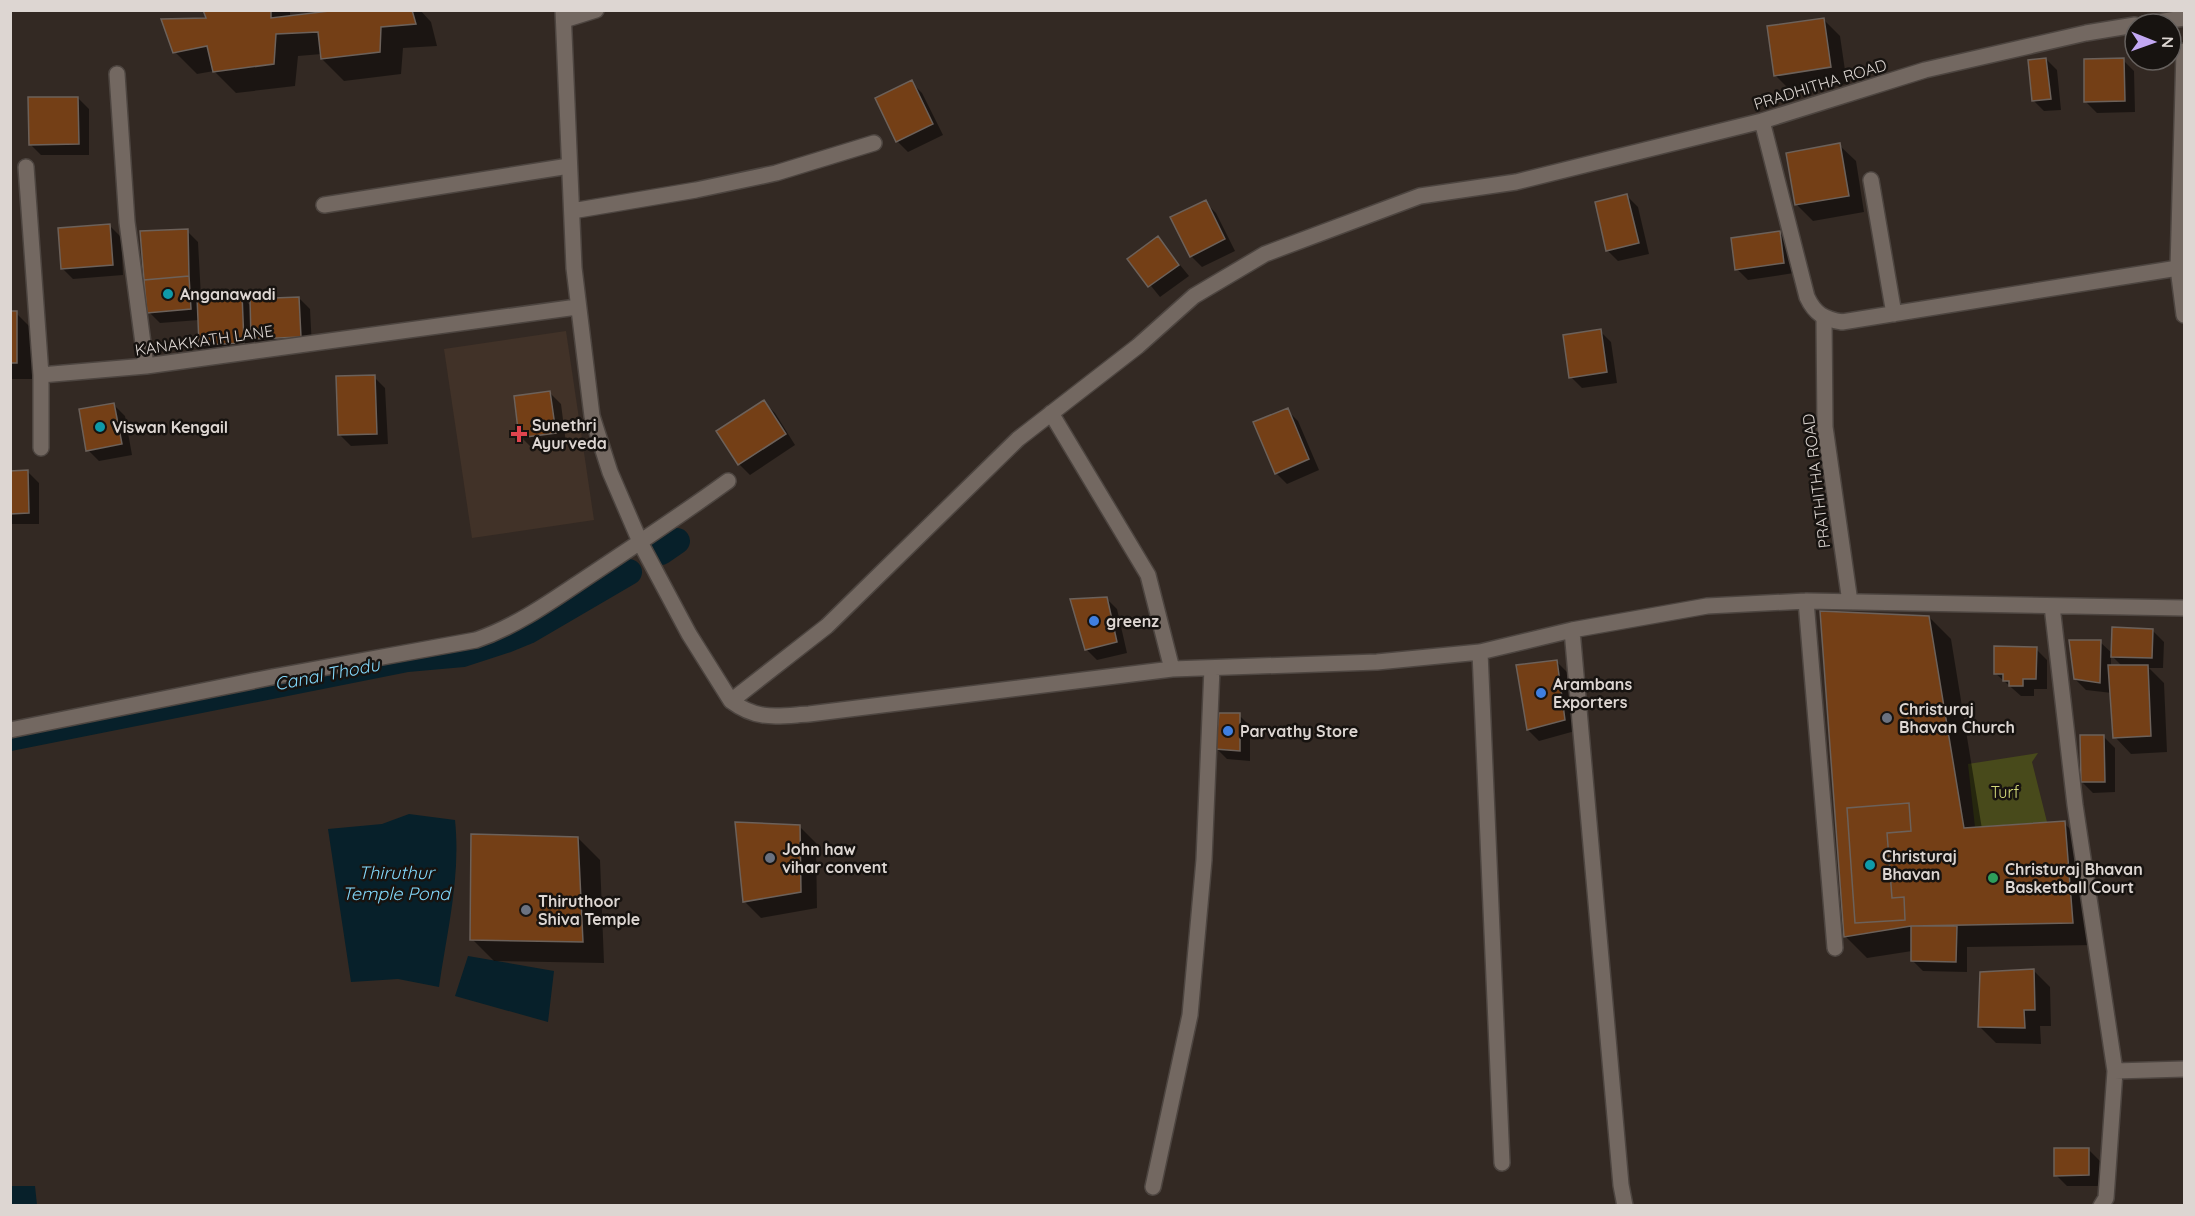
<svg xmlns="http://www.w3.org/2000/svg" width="2195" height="1216" font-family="Quicksand,sans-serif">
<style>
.built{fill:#413228}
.green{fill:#484a1b}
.water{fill:#07202a}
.shadow{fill:#0007;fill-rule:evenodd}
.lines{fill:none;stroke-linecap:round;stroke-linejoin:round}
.canal{stroke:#07202a;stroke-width:26}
.building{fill:#743f16;stroke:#6c615a;stroke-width:1.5}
.minor-casing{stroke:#4d4540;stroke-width:18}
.minor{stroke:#736861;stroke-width:15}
.culture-dot{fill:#0f9aa8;stroke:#171310;stroke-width:2}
.health-dot{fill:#e0444e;stroke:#171310;stroke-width:2}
.shop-dot{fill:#3f7fe0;stroke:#171310;stroke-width:2}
.worship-dot{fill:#6b7280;stroke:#171310;stroke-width:2}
.leisure-dot{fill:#2e9e5b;stroke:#171310;stroke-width:2}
.labels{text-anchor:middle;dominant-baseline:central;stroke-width:5;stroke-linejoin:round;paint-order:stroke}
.street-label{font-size:16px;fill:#ddd6d2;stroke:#171310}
.poi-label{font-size:16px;font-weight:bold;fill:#ddd6d2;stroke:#171310;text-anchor:start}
.park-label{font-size:16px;fill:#d6dc7b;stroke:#171310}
.water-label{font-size:18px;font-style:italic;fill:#83d9fc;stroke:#171310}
</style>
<rect width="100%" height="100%" fill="#332923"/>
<!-- built -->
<path class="built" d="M 566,331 L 594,520 L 472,538 L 444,349 Z"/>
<!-- green -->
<path class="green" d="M 2038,753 L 2032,762 L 2047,822 L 1975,827 L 1968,764 Z"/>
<!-- water -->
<path class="water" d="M 409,814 L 455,820 C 461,877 447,931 439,987 L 398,979 L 351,982 L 328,829 L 382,824 Z
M 468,956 L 554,971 L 548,1022 L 455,996 Z
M 11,1186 L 35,1186 L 37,1205 L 11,1205 Z"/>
<!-- shadow -->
<path class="shadow" d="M 205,10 L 290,10 L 290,18 L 348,11 L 420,10 L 431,22 L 437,46 L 403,48 L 401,74 L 344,81 L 322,59 L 322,54 L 298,56 L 295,86 L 236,93 L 214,71 L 197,74 L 175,52 L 209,19 Z
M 1823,19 L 1840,36 L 1847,84 L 1792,92 L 1775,75 Z
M 2046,59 L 2057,70 L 2061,110 L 2044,111 L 2033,100 Z
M 2123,60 L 2134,71 L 2135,112 L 2097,113 L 2086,102 Z
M 911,82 L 922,93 L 943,135 L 908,152 L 897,141 Z
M 78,98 L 89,109 L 89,155 L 41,155 L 30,144 Z
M 1839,145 L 1856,161 L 1864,212 L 1813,221 L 1796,204 Z
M 1627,196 L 1638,207 L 1649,254 L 1618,261 L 1607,250 Z
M 1205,202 L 1216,213 L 1235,251 L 1202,267 L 1191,256 Z
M 110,226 L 121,237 L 123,275 L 73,279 L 62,268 Z
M 187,231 L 198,242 L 201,297 L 241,296 L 251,306 L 299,298 L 310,309 L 312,347 L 264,350 L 254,340 L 254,354 L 211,356 L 200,345 L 199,320 L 160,323 L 149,312 Z
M 1779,232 L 1790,243 L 1794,273 L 1748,280 L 1737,269 Z
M 1158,238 L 1189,276 L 1160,297 L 1129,259 Z
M 10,313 L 16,313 L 33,330 L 33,379 L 10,379 Z
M 1600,331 L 1611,342 L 1617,383 L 1582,388 L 1571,377 Z
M 374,377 L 385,388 L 388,444 L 351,446 L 340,435 Z
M 550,393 L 561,404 L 566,443 L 532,448 L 521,437 Z
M 764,402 L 775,413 L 795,445 L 750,475 L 739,464 Z
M 114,405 L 125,416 L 132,455 L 99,461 L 88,450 Z
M 1287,410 L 1298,421 L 1319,470 L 1287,484 L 1276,473 Z
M 10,472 L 28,472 L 39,483 L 39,524 L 10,524 Z
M 1106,598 L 1117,609 L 1127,653 L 1097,660 L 1086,649 Z
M 1929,617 L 1951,639 L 1982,829 L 2064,823 L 2086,845 L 2095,945 L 1967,947 L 1967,972 L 1923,971 L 1912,960 L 1912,951 L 1867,958 L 1845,936 Z
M 2153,631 L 2164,642 L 2163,668 L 2149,668 L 2164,683 L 2167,752 L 2131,754 L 2115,737 L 2112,693 L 2086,690 L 2075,679 L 2100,642 L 2113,654 ZM 2111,655 L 2123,667 L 2111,667 Z
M 2036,649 L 2047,660 L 2047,689 L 2034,689 L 2034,696 L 2021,696 L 1995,673 Z
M 1556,661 L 1567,672 L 1575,731 L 1539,741 L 1528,730 L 1517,667 Z
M 1239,715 L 1250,726 L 1250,761 L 1227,759 L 1216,748 Z
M 2104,737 L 2115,748 L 2115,792 L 2093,793 L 2082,782 Z
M 737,823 L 799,826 L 816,843 L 817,908 L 761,918 L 745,902 Z
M 578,838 L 600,860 L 604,963 L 494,961 L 472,939 Z
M 2034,971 L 2050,987 L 2051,1026 L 2040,1026 L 2041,1044 L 1996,1043 L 1979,1026 Z
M 2089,1150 L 2100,1161 L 2100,1186 L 2067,1186 L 2056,1175 Z"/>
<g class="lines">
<!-- canal -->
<path class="canal" d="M 661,552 L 677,541
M 10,738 L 407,659 L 463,654 L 506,640 L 528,631 L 629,572"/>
</g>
<!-- building -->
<path class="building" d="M 203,10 L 271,10 L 271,18 L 338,10 L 412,10 L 416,24 L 381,27 L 380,52 L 321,59 L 318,32 L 276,34 L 274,64 L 213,72 L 207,46 L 173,53 L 161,19 L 206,18 Z
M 1824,18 L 1831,67 L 1774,76 L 1767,26 Z
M 2046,58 L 2051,99 L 2032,101 L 2028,60 Z
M 2124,58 L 2125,101 L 2084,102 L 2084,59 Z
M 912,80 L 933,124 L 896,142 L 875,98 Z
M 28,97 L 78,97 L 79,144 L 29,145 Z
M 1840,143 L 1849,196 L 1795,205 L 1786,153 Z
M 1627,194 L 1639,243 L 1606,251 L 1595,202 Z
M 1206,200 L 1225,239 L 1190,257 L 1170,217 Z
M 110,224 L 113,265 L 61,269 L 58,228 Z
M 188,229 L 189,276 L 144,280 L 140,231 Z
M 1780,231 L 1784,263 L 1735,270 L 1731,238 Z
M 1158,236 L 1179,265 L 1148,287 L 1127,259 Z
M 189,276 L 191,309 L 147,313 L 144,280 Z
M 242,294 L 244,343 L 199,345 L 197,296 Z
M 299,297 L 301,337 L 251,339 L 250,299 Z
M 10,311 L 17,311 L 17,363 L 10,363 Z
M 1601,329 L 1607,372 L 1569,378 L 1563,335 Z
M 375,375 L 377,434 L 338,435 L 336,376 Z
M 550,391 L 556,433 L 519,438 L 514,396 Z
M 764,400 L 786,434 L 738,465 L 716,431 Z
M 114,403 L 122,444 L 86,451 L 79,409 Z
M 1288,408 L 1309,459 L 1275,474 L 1253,422 Z
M 28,470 L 29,513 L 10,514 L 10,471 Z
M 1107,597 L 1117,642 L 1085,650 L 1070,599 Z
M 1820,611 L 1929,616 L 1964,828 L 2065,821 L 2073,923 L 1911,926 L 1844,937 Z
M 2112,627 L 2153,629 L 2152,658 L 2111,657 Z
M 2069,640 L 2101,640 L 2100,683 L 2074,679 Z
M 1994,646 L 2037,647 L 2036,679 L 2023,679 L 2023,686 L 2009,686 L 2009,681 L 2003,681 L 2003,674 L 1994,674 Z
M 1557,660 L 1565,720 L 1527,730 L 1516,665 Z
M 2108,665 L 2148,665 L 2151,736 L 2113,738 Z
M 1219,713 L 1240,713 L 1240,751 L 1215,749 Z
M 2080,735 L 2104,735 L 2105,782 L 2081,782 Z
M 1909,803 L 1911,831 L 1887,833 L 1892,898 L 1904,897 L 1905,920 L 1855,923 L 1847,808 Z
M 735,822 L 800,825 L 801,892 L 743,902 Z
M 471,834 L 578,837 L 583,942 L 470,940 Z
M 1911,926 L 1957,926 L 1956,962 L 1911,961 Z
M 2034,969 L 2035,1010 L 2024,1010 L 2025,1028 L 1978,1027 L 1980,972 Z
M 2054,1148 L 2089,1148 L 2089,1175 L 2054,1176 Z"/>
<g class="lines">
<defs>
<path id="minor" d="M 563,10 L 574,268 L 592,416 L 610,472 L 641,544 L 689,634 L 731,701 C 758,721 777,716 809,714 L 1172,669 L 1377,662 L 1480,652 L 1572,630 L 1707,606 L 1806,601 L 2184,608
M 564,20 L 596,10
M 2144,24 L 2184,18
M 2184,51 L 2178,268 L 2184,315
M 117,74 L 127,222 L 146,366
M 1762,121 L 1807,297 C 1815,314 1824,319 1842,322 L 2178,268
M 26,167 L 41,375 L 41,448
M 1871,180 L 1894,314
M 324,205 L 569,166
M 572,211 L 696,190 L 776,173 L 874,143
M 1824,319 L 1825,427 L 1850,602
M 41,375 L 146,366 L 577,307
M 1051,413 L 1148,575 L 1172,669
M 1806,601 L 1835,948
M 2052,606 L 2075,805 L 2115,1071 L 2184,1069
M 1572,630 L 1621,1185 L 1625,1206
M 1480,652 L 1502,1163
M 731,701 L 827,626 L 1018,439 L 1138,346 L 1194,296 L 1265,254 L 1420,196 L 1516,182 L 1762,121 L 1925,70 L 2086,33 L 2135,25
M 10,730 L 272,677 L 476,640 C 520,625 557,597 595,572 C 640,542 684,513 728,481
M 1153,1187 L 1190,1015 L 1204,860 L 1212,668
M 2101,1206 L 2106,1198 L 2115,1071"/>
</defs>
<!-- minor casing -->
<use href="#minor" class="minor-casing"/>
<!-- minor -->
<use href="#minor" class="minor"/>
</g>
<!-- markers -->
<g class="culture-dot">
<circle cx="168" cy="294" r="6"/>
<circle cx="100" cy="427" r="6"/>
<circle cx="1870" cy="865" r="6"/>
</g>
<path class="health-dot" d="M516 425h6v6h6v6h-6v6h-6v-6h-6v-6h6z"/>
<g class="shop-dot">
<circle cx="1094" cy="621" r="6"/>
<circle cx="1541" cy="693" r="6"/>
<circle cx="1228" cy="731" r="6"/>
</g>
<g class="worship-dot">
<circle cx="1887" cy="718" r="6"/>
<circle cx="770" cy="858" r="6"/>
<circle cx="526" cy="910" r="6"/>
</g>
<circle class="leisure-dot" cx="1993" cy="878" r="6"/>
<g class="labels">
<!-- street labels -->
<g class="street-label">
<text transform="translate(1820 84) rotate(-17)">PRADHITHA ROAD</text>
<text transform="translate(204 340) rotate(-8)">KANAKKATH LANE</text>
<text transform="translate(1816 481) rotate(-97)">PRATHITHA ROAD</text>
</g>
<!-- poi labels -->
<g class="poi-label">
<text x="180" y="294">Anganawadi</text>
<text x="532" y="425">Sunethri<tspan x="532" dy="18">Ayurveda</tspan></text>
<text x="112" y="427">Viswan Kengail</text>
<text x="1106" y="621">greenz</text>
<text x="1553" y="684">Arambans<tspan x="1553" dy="18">Exporters</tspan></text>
<text x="1899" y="709">Christuraj<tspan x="1899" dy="18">Bhavan Church</tspan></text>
<text x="1240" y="731">Parvathy Store</text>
<text x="782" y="849">John haw<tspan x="782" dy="18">vihar convent</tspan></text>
<text x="1882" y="856">Christuraj<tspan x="1882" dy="18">Bhavan</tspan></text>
<text x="2005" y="869">Christuraj Bhavan<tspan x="2005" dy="18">Basketball Court</tspan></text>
<text x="538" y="901">Thiruthoor<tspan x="538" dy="18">Shiva Temple</tspan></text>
</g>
<!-- park labels -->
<g class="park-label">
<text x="2005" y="792">Turf</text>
</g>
<!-- water labels -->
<g class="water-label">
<text transform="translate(327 674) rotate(-11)">Canal Thodu</text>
<text x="396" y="872">Thiruthur<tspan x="396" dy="21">Temple Pond</tspan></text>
</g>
</g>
<!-- border -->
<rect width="2195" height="1216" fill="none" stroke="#ddd6d2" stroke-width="24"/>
<!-- north arrow -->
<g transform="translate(2153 42) rotate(91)"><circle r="28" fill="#171310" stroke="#66615e" stroke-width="1.5"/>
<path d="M0-4.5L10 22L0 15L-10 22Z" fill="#c2a8f3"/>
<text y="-9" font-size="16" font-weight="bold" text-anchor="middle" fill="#ddd6d2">N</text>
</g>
</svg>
